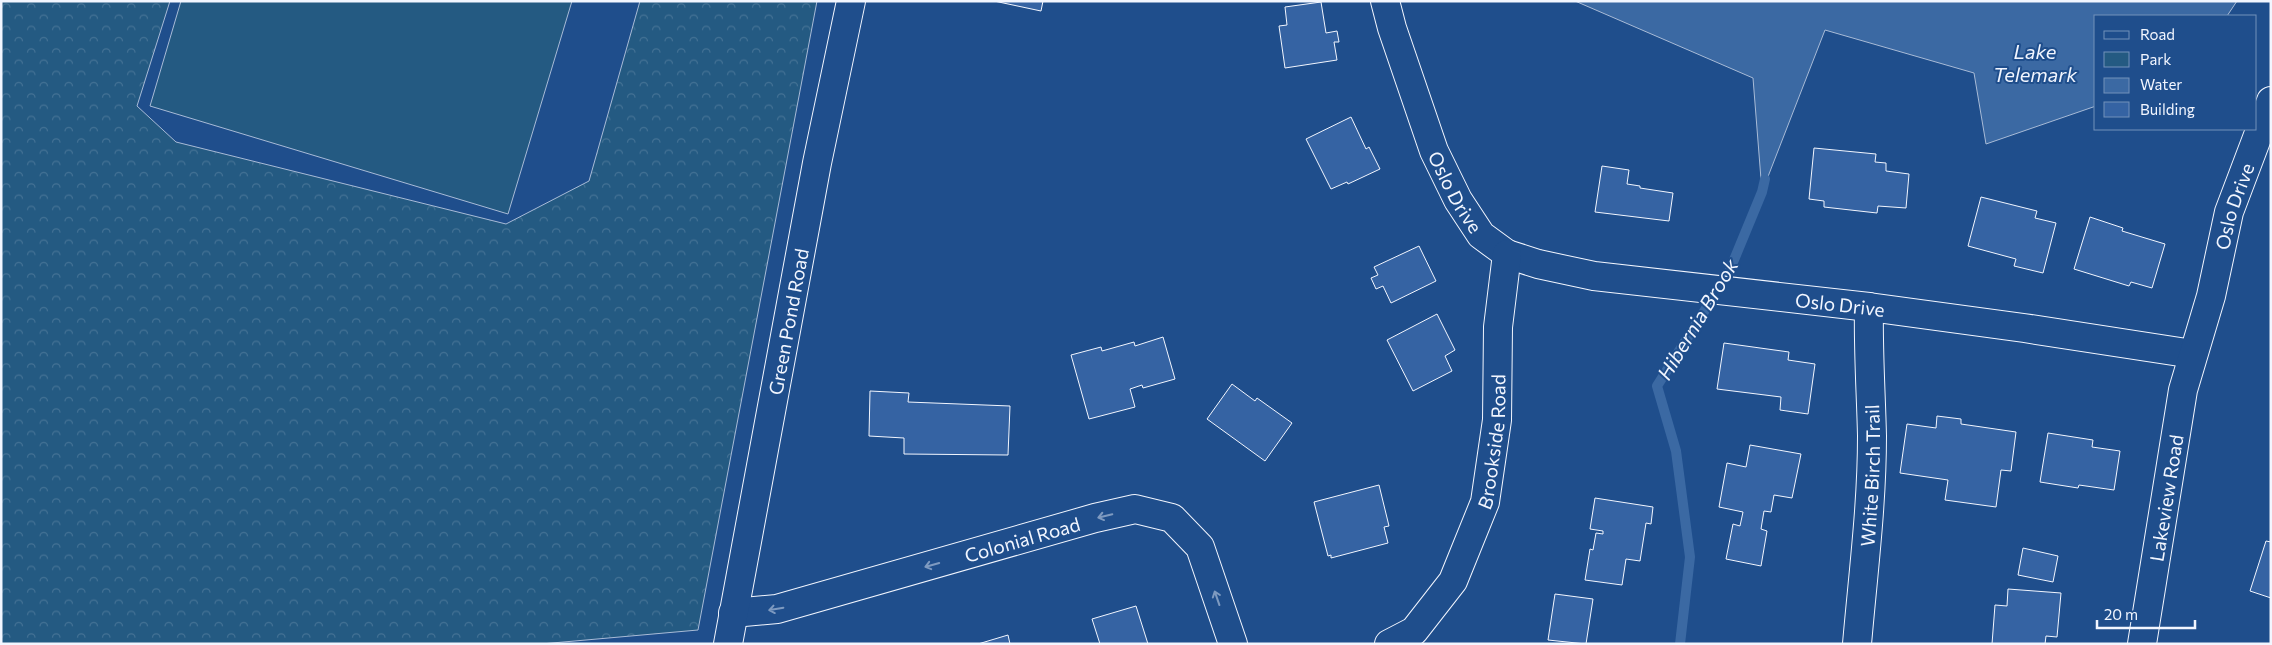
<svg xmlns="http://www.w3.org/2000/svg" width="2272" height="645" font-family="Commissioner,sans-serif">
<style>
.forest{fill:url(#forest-crowns);stroke:#a8bbd7}
.green{fill:#245a82;stroke:#a8bbd7}
.water{fill:#3b69a3;stroke:#a8bbd7}
.lines{fill:none;stroke-linecap:round;stroke-linejoin:round}
.stream{stroke:#3b69a3;stroke-width:10}
.building{fill:#3563a3;stroke:#f2f6ff}
.minor-casing{stroke:#f2f6ff;stroke-width:30}
.major-casing{stroke:#f2f6ff;stroke-width:30}
.minor{stroke:#1f4e8c;stroke-width:28}
.major{stroke:#1f4e8c;stroke-width:28}
.oneway{stroke:#7e9ac0}
.labels{text-anchor:middle;dominant-baseline:central;stroke-width:4;stroke-linejoin:round;paint-order:stroke}
.street-label{font-size:19px;fill:#f2f6ff;stroke:#1f4e8c}
.water-label{font-size:20px;font-style:italic;fill:#f2f6ff;stroke:#1f4e8c}
</style>
<defs>
<pattern id="forest-crowns" width="20" height="18" patternUnits="userSpaceOnUse" patternTransform="scale(1.25)"><rect width="20" height="18" fill="#245a82"/><path d="M2 6a3 3 0 1 1 6 0M12 15a3 3 0 1 1 6 0" fill="none" stroke="#447295"/></pattern>
</defs>
<rect width="100%" height="100%" fill="#1f4e8c"/>
<!-- forest -->
<path class="forest" d="M 1,1 L 170,1 L 137,106 L 176,142 L 506,224 L 589,181 L 640,1 L 817,1 L 698,630 L 541,644 L 1,644 Z"/>
<!-- green -->
<path class="green" d="M 181,1 L 572,1 L 508,214 L 150,106 Z"/>
<!-- water -->
<path class="water" d="M 1575,1 L 2237,1 L 2227,16 L 2096,16 L 2096,106 L 1986,144 L 1974,73 L 1825,30 L 1762,192 L 1753,78 Z"/>
<g class="lines">
<!-- stream -->
<path class="stream" d="M 1680,644 L 1690,557 L 1676,451 L 1657,386 L 1729,272 L 1762,192 L 1765,179"/>
</g>
<!-- building -->
<path class="building" d="M 994,1 L 1043,1 L 1041,11 Z
M 1321,2 L 1326,33 L 1337,31 L 1339,42 L 1334,42 L 1337,60 L 1285,68 L 1279,26 L 1287,25 L 1285,7 Z
M 1351,117 L 1366,149 L 1369,147 L 1380,169 L 1348,184 L 1347,182 L 1331,189 L 1306,139 Z
M 1814,148 L 1876,154 L 1875,162 L 1886,163 L 1886,171 L 1909,174 L 1906,208 L 1878,206 L 1877,213 L 1824,207 L 1824,201 L 1809,199 Z
M 1602,166 L 1629,170 L 1627,184 L 1640,186 L 1640,188 L 1673,193 L 1669,221 L 1595,212 Z
M 1981,197 L 2037,211 L 2035,218 L 2056,223 L 2043,273 L 2014,266 L 2016,259 L 1968,246 Z
M 2090,217 L 2123,228 L 2122,231 L 2165,244 L 2152,288 L 2131,282 L 2129,286 L 2074,269 Z
M 1419,246 L 1436,281 L 1391,303 L 1383,286 L 1376,289 L 1371,278 L 1378,275 L 1374,267 Z
M 1437,314 L 1455,350 L 1445,356 L 1452,371 L 1413,391 L 1387,340 Z
M 1163,337 L 1175,379 L 1143,388 L 1142,385 L 1130,389 L 1135,407 L 1089,419 L 1071,355 L 1101,347 L 1102,351 L 1134,342 L 1135,346 Z
M 1724,343 L 1789,352 L 1788,360 L 1815,364 L 1808,414 L 1780,410 L 1781,397 L 1717,389 Z
M 1232,384 L 1255,401 L 1257,398 L 1292,423 L 1265,461 L 1207,419 Z
M 870,391 L 909,393 L 908,402 L 1010,406 L 1008,455 L 904,454 L 904,438 L 869,436 Z
M 1937,416 L 1961,419 L 1961,424 L 2016,432 L 2011,471 L 2001,470 L 1996,507 L 1945,500 L 1948,480 L 1900,473 L 1907,424 L 1936,428 Z
M 2048,433 L 2093,440 L 2092,447 L 2120,451 L 2114,490 L 2079,485 L 2078,488 L 2040,482 Z
M 1750,445 L 1801,454 L 1792,498 L 1774,495 L 1771,512 L 1764,511 L 1761,529 L 1767,531 L 1761,566 L 1726,559 L 1733,524 L 1740,526 L 1743,512 L 1719,507 L 1727,463 L 1746,467 Z
M 1379,485 L 1389,526 L 1384,527 L 1388,543 L 1331,558 L 1331,555 L 1328,556 L 1314,502 Z
M 1595,498 L 1653,507 L 1651,524 L 1646,523 L 1640,561 L 1626,559 L 1622,585 L 1585,580 L 1590,549 L 1593,550 L 1596,533 L 1603,534 L 1603,531 L 1590,529 Z
M 2266,541 L 2271,542 L 2271,598 L 2250,591 Z
M 2023,548 L 2058,556 L 2053,582 L 2018,575 Z
M 2008,589 L 2061,593 L 2057,637 L 2046,636 L 2045,644 L 1992,644 L 1995,605 L 2007,606 Z
M 1555,594 L 1593,599 L 1586,644 L 1548,640 Z
M 1136,606 L 1148,644 L 1100,644 L 1092,619 Z
M 1008,635 L 1010,644 L 978,644 Z"/>
<g class="lines">
<defs>
<g id="minor">
<path id="s1" d="M 1385,1 L 1392,28 L 1434,151 L 1458,200 L 1481,235 L 1507,254 L 1538,264 L 1594,276 L 1869,307 L 2024,328 L 2193,354"/>
<path id="s2" d="M 733,613 L 777,609 L 1095,518 L 1135,509 L 1172,518 L 1200,547 L 1233,644"/>
<path id="s3" d="M 1389,644 L 1414,631 L 1453,581 L 1485,502 L 1497,420 L 1498,327 L 1507,254"/>
<path id="s4" d="M 1857,644 C 1863,575 1872,505 1872,436 C 1871,393 1868,350 1869,307"/>
<path id="s5" d="M 2142,644 L 2183,390 L 2211,296 L 2229,212 L 2271,101"/>
</g>
<g id="major">
<path id="s6" d="M 728,644 L 817,163 L 851,1"/>
</g>
</defs>
<!-- minor casing -->
<use href="#minor" class="minor-casing"/>
<!-- major casing -->
<use href="#major" class="major-casing"/>
<!-- minor -->
<use href="#minor" class="minor"/>
<!-- major -->
<use href="#major" class="major"/>
</g>
<!-- one-way arrows -->
<defs><path id="oneway-shaft" d="M-6 0H5M1.5-3L5.5 0L1.5 3" fill="none" stroke-width="1.6" stroke-linecap="round" stroke-linejoin="round" transform="scale(1.25)"/></defs>
<g class="oneway">
<use href="#oneway-shaft" transform="translate(1105 516) rotate(167)"/>
<use href="#oneway-shaft" transform="translate(932 565) rotate(164)"/>
<use href="#oneway-shaft" transform="translate(1217 598) rotate(-109)"/>
<use href="#oneway-shaft" transform="translate(776 609) rotate(170)"/>
</g>
<g class="labels">
<!-- street labels -->
<g class="street-label">
<text stroke="none"><textPath href="#s1" startOffset="204">Oslo Drive</textPath></text>
<text stroke="none"><textPath href="#s5" startOffset="448">Oslo Drive</textPath></text>
<text stroke="none"><textPath href="#s1" startOffset="624">Oslo Drive</textPath></text>
<text stroke="none"><textPath href="#s6" startOffset="328">Green Pond Road</textPath></text>
<text stroke="none"><textPath href="#s3" startOffset="238">Brookside Road</textPath></text>
<text stroke="none"><textPath href="#s4" startOffset="169">White Birch Trail</textPath></text>
<text stroke="none"><textPath href="#s5" startOffset="148">Lakeview Road</textPath></text>
<text stroke="none"><textPath href="#s2" startOffset="299">Colonial Road</textPath></text>
</g>
<!-- water labels -->
<g class="water-label">
<text x="2035" y="51">Lake<tspan x="2035" dy="23">Telemark</tspan></text>
<text transform="translate(1697 319) rotate(-59)">Hibernia Brook</text>
</g>
</g>
<!-- border -->
<rect width="2272" height="645" fill="none" stroke="#f2f6ff" stroke-width="5"/>
<!-- legend -->
<rect x="2094" y="15" width="162" height="115" fill="#1f4e8c" stroke="#7391ba"/>
<rect x="2104" y="31" width="25" height="8" fill="#1f4e8c" stroke="#7391ba"/>
<text x="2140" y="40" font-size="15" fill="#f2f6ff">Road</text>
<rect x="2104" y="52" width="25" height="15" fill="#245a82" stroke="#7391ba"/>
<text x="2140" y="65" font-size="15" fill="#f2f6ff">Park</text>
<rect x="2104" y="78" width="25" height="15" fill="#3b69a3" stroke="#7391ba"/>
<text x="2140" y="90" font-size="15" fill="#f2f6ff">Water</text>
<rect x="2104" y="102" width="25" height="15" fill="#3563a3" stroke="#7391ba"/>
<text x="2140" y="115" font-size="15" fill="#f2f6ff">Building</text>
<!-- scale -->
<path d="M2097 620v8h98v-8" fill="none" stroke="#f2f6ff" stroke-width="2.5"/>
<text x="2104" y="620" font-size="15" fill="#f2f6ff" stroke="#1f4e8c" stroke-width="4" paint-order="stroke">20 m</text>
</svg>
